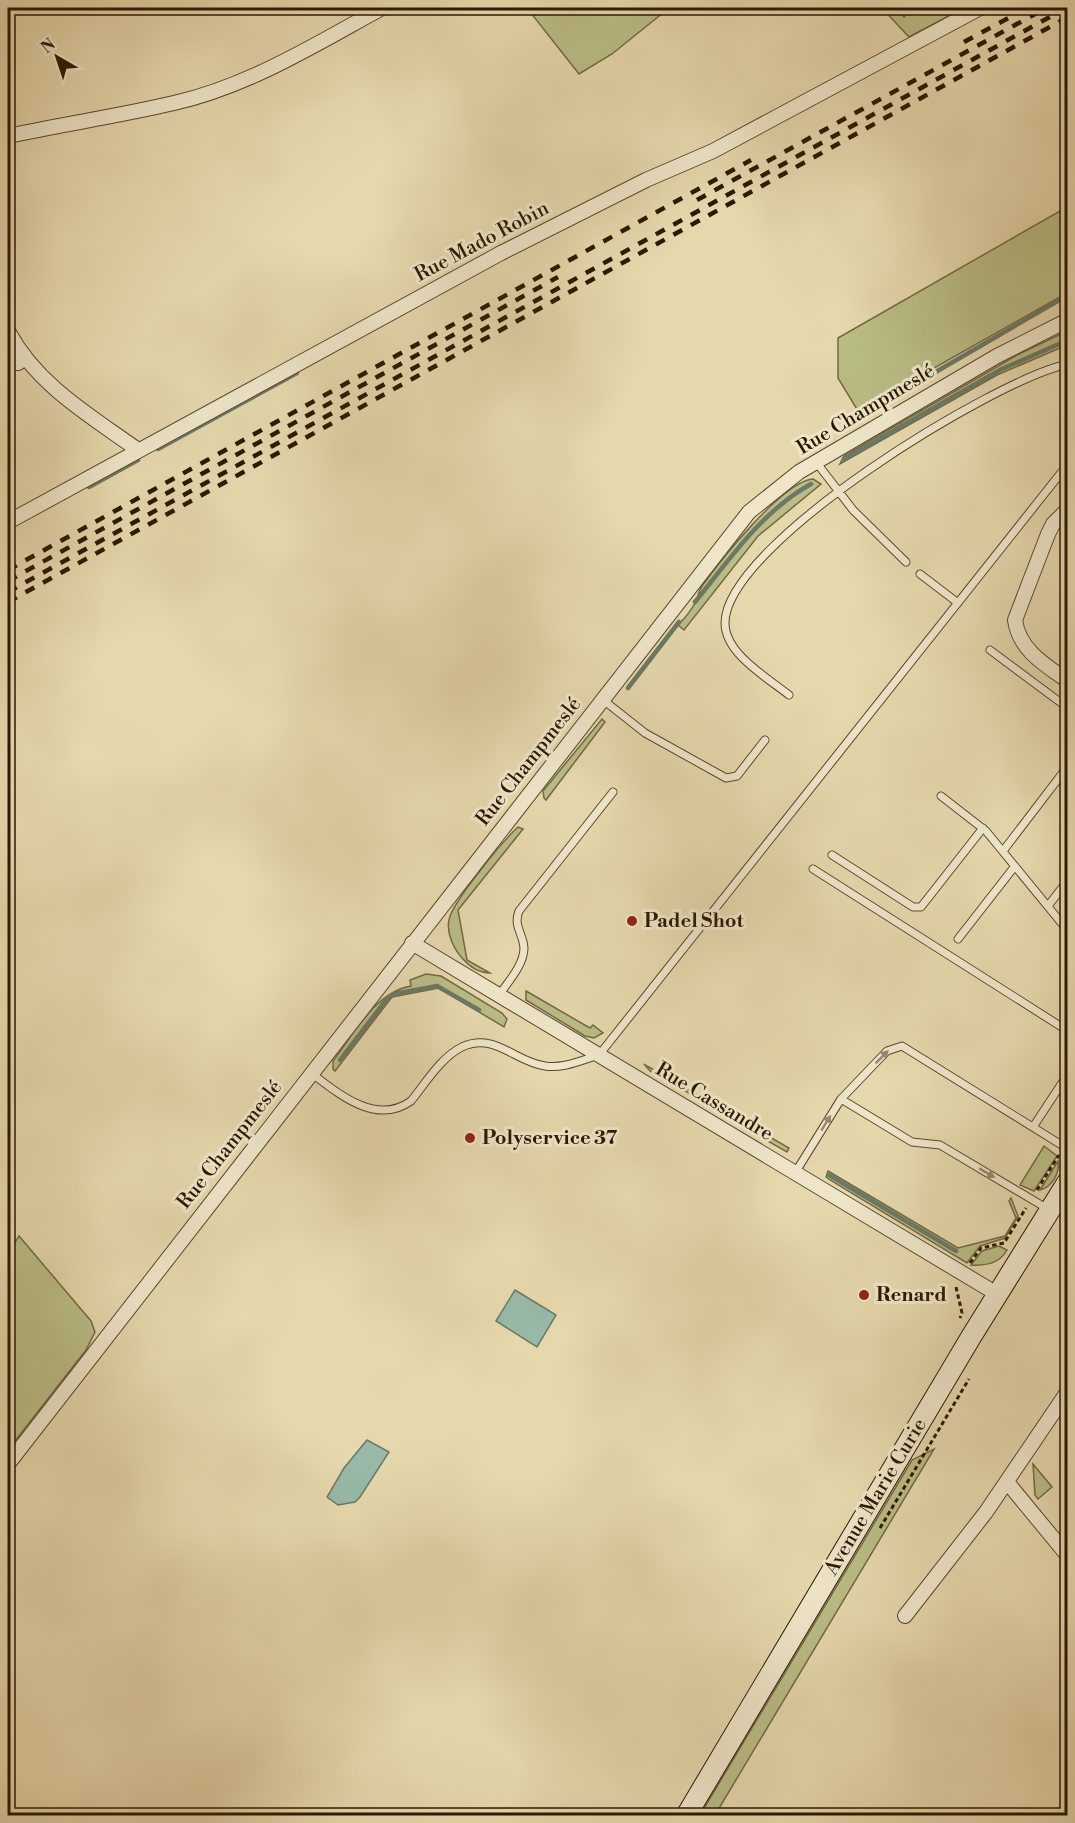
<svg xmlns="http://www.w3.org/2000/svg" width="1075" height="1823" font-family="'Libre Bodoni',serif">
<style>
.green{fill:#babd86;stroke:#726a43;stroke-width:1.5}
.water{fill:#97baa8;stroke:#6b7965;stroke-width:1.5}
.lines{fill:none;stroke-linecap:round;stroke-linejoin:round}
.stream{stroke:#6b7965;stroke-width:4.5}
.lane-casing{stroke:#59482b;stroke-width:9}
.street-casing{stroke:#59482b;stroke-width:16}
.secondary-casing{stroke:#2a1800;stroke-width:22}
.path{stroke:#2a1800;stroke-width:3;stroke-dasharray:4.5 3;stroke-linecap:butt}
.lane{stroke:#efe6ca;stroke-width:7}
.street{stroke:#efe6ca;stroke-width:14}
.secondary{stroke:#efe6ca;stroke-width:20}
.rail{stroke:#2a1800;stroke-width:4.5;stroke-dasharray:10 10;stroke-linecap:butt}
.oneway{fill:#96896f}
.poi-dot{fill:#8f2418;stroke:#efe6ca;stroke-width:2}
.labels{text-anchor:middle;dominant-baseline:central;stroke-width:6;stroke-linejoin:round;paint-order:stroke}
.street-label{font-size:20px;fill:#2a1800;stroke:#efe6ca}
.poi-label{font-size:20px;font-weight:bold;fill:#2a1800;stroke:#efe6ca;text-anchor:start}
</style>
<rect width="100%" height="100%" fill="#e6d8ad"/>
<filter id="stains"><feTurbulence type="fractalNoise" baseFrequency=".00333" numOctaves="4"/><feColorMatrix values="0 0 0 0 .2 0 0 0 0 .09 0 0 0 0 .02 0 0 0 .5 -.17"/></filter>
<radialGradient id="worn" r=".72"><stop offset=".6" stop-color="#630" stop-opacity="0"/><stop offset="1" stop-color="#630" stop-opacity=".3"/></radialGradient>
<!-- green -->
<path class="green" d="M 527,8 L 669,8 L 612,54 L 579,74 Z
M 882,8 L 895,8 L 904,17 L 914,8 L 964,8 L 909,37 Z
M 1067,207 L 1067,293 L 858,411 L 838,378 L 838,338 Z
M 1067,331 L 1067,345 L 997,375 L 840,464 L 844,456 L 883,433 L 1017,355 Z
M 813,479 L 821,484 L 758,536 L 684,630 L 678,625 C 684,619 691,611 695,603 C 698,598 698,592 702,586 C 720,561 783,481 813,479 Z
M 602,719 L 605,722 L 546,800 L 544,798 L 543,791 Z
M 518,827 L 523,829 L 458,910 L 467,960 L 490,973 C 479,973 469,966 462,958 C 454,949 446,933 449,920 C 452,902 503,841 518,827 Z
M 426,974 L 441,976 L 502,1013 L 507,1019 L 504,1027 L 439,988 L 392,997 L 335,1071 L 333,1069 L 333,1061 C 353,1035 375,992 411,986 L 410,980 Z
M 526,991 L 590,1028 L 593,1025 L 603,1033 L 594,1038 L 585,1036 L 526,1000 Z
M 644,1064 L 647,1066 L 789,1148 L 787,1152 L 761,1137 L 761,1134 L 650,1071 Z
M 1044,1146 L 1057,1156 L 1034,1191 L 1020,1185 Z
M 1058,1161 C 1060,1173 1052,1187 1040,1190 Z
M 828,1171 L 958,1248 L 1005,1236 L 1016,1218 L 1009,1201 L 1011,1198 L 1018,1216 L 1005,1238 L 980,1246 L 967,1263 L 830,1180 L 826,1177 Z
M 19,1236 L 91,1321 L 95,1332 L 86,1350 L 8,1450 L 8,1254 Z
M 999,1246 L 1007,1250 C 1000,1263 985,1266 971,1265 L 982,1251 Z
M 934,1449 L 715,1815 L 700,1815 L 912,1460 Z
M 1033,1464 L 1052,1487 L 1038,1499 L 1035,1495 Z"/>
<!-- water -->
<path class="water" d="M 515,1290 L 556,1315 L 537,1347 L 496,1321 Z
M 367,1440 L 389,1452 L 360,1497 L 355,1502 L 338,1505 L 327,1497 L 344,1468 Z"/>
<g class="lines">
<!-- stream -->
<path class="stream" d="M 903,391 L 1068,295
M 158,449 L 297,373
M 844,459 L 1000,370 L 1068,340
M 89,487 L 138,460
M 695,602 C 730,559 762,511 811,484
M 628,688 L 679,622
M 340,1060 L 386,1000 L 394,994 L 437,986 L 479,1010
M 829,1175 L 956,1251"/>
<defs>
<path id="lane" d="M 816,462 L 853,510 L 906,562
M 920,574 L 958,603
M 990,650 L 1068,708
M 789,695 C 768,678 725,654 725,623 C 725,544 995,379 1068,364
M 602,699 L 645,733 L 726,778 L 737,776 L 765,740
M 941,796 L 986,831 L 1068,931
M 1003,851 L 1068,766
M 832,855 L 913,907 L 921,907 L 983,828
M 813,869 L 1068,1031
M 1048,906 L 1068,880
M 958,939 L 1015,866
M 499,995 C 508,982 524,965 524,948 C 523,933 513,926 519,911 L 613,792
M 311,1073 C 339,1094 376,1126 411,1101 C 425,1084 441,1057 462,1047 C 495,1032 515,1062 545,1066 C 563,1069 582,1060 599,1055 L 1068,464
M 841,1099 L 887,1051 L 902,1046 L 1068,1149
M 1033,1127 L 1068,1074
M 795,1173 L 841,1099 L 912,1142 L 940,1145 L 1048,1209"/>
<path id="street" d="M 8,136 C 63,124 119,116 174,103 C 249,86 316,44 382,8
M 8,331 C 37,385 89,415 138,450
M 8,363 L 18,363 L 24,359
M 1068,509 L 1053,524 L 1048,534 L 1015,620 C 1019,650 1045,665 1068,681
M 8,522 L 501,253 L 646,180 L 713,151 L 980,8
M 412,943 L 997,1294
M 8,1464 L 749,512 L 799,472 L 997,356 L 1068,320
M 1007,1482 L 1068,1556
M 905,1616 L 986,1512 L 1068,1391"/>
<path id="secondary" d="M 686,1816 L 971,1337 L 1068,1181"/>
</defs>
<!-- lane casing -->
<use href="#lane" class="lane-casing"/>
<!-- street casing -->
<use href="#street" class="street-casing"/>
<!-- secondary casing -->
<use href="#secondary" class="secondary-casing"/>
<!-- path -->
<path class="path" d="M 1037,1190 L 1059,1155
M 970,1263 L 981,1248 L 1004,1243 L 1026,1208
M 956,1287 L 962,1313 L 960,1318
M 880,1528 L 969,1379"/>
<!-- lane -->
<use href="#lane" class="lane"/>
<!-- street -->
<use href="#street" class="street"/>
<!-- secondary -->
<use href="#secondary" class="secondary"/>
<!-- rail -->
<path class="rail" d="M 964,42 L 1027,8
M 697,200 L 1046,8
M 8,570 L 751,160
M 8,581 L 558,277
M 8,592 L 1066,8
M 8,602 L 1068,17"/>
</g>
<!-- one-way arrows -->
<defs><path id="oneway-solid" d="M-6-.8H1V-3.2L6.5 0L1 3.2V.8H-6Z" transform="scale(1.5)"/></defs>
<g class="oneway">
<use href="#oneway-solid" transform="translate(882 1057) rotate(-45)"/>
<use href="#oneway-solid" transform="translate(826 1123) rotate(-58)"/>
<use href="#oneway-solid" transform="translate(987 1173) rotate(31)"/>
</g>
<!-- markers -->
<g class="poi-dot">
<circle cx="632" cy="921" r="6"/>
<circle cx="470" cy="1138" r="6"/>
<circle cx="864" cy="1295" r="6"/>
</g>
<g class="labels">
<!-- street labels -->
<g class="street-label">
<text transform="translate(482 242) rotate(-28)">Rue Mado Robin</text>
<text transform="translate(866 410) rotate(-31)">Rue Champmeslé</text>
<text transform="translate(529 762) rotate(-52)">Rue Champmeslé</text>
<text transform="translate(714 1102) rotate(31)">Rue Cassandre</text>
<text transform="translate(230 1145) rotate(-52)">Rue Champmeslé</text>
<text transform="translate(876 1497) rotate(-59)">Avenue Marie Curie</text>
</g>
<!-- poi labels -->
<g class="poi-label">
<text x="644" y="921">Padel Shot</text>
<text x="482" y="1138">Polyservice 37</text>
<text x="876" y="1295">Renard</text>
</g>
</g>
<!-- margin -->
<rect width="1075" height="1823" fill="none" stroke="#e6d8ad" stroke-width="30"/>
<rect x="9" y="9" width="1057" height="1805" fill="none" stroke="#2a1800" stroke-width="3"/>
<rect x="15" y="15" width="1045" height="1793" fill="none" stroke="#2a1800" stroke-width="1.5"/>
<!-- north arrow -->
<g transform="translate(57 57) rotate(321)" stroke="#efe6ca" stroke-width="4.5" paint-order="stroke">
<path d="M0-4.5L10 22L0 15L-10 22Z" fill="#2a1800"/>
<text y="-9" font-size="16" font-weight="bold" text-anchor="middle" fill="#2a1800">N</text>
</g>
<rect width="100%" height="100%" filter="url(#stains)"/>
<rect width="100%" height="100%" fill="url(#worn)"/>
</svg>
